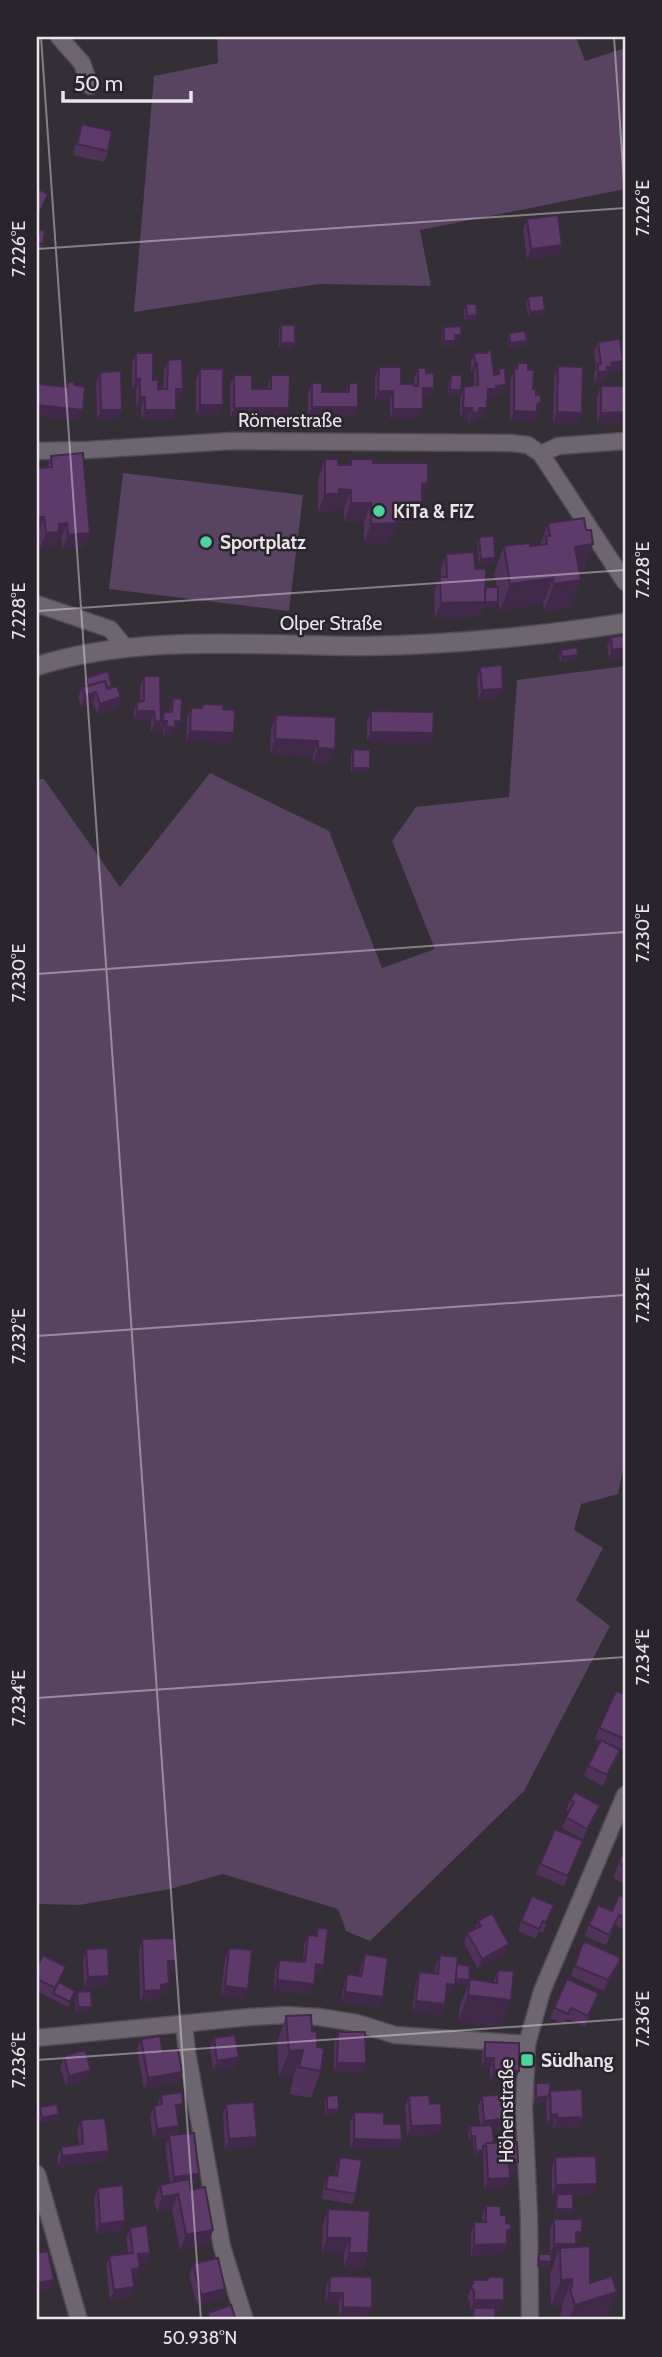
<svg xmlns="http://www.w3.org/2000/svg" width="662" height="2357" font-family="Cabin,sans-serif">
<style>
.green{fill:#584361}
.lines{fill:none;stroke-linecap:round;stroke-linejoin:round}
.street-casing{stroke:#514c53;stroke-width:19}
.secondary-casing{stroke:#514c53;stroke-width:21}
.street{stroke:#6d6670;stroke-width:16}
.secondary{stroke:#6d6670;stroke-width:18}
.wall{fill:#50325b}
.shaded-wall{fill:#41294a}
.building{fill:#5d3a6a;stroke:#41294a;stroke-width:2}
.ticks{fill:none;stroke:#e9e5eb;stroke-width:2;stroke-opacity:0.45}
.poi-dot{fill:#4bd49b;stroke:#2a242c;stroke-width:2.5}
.labels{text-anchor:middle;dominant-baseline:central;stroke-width:5;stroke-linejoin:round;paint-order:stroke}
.street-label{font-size:19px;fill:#e9e5eb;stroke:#2a242c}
.poi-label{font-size:19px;font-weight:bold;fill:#e9e5eb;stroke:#2a242c;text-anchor:start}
.neatline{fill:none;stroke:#e9e5eb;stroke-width:2.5}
.ticks-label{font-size:18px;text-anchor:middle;fill:#e9e5eb}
</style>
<rect width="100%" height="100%" fill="#342e36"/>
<!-- green -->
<path class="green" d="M 217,37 L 576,37 L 585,61 L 625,48 L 625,189 L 420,230 L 431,286 L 319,284 L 134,312 L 154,76 L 218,63 Z
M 123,473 L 303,495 L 289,611 L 109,589 Z
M 625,666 L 625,1460 L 618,1494 L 581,1504 L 574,1530 L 603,1548 L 576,1600 L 610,1626 L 524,1791 L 370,1941 L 346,1931 L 338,1909 L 223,1874 L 170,1889 L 79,1905 L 37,1904 L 37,779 L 44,779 L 120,887 L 210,773 L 329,831 L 382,968 L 435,949 L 392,841 L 416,807 L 509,797 L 517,680 Z"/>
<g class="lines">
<defs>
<path id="street" d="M 59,37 L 82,63 L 90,86
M 37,451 L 87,450 L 232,441 L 512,443 L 528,445 L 541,454 L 625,582
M 541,454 L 558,446 L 625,441
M 37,604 L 110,629 L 126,648
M 184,2024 L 187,2052 L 222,2247 L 245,2320
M 37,2038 L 250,2017 L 286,2015 L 319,2017 L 357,2023 L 395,2035 L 527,2044
M 37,2174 L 79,2320
M 530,2320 L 529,2217 L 524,2109 L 527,2044 L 542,1991 L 625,1795"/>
<path id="secondary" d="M 37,666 C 142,633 257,646 365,646 C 451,645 540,636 625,623"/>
</defs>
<!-- street casing -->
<use href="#street" class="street-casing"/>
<!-- secondary casing -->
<use href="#secondary" class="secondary-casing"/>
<!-- street -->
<use href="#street" class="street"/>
<!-- secondary -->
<use href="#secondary" class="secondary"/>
</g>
<!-- wall -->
<path class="wall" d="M 82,124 L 108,151 L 104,162 L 73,155 L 78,134 Z
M 527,219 L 562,245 L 558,255 L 527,259 L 523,230 Z
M 37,233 L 39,233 L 43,244 L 41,249 L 37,248 Z
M 528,297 L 545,310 L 543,315 L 528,317 L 526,302 Z
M 466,304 L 477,315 L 475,321 L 465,321 L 464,309 Z
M 281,325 L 293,349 L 279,348 L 279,330 Z
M 444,327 L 459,340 L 455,340 L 453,346 L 443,347 L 442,332 Z
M 509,333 L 527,341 L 525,346 L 509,348 L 508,338 Z
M 598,342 L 620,371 L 609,373 L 604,382 L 595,383 L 594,374 L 596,368 L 594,352 Z
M 488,350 L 494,375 L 497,375 L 499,369 L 502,395 L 495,396 L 493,399 L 487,399 L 484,419 L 477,418 L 475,423 L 468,423 L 468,419 L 460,418 L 460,397 L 464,387 L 474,386 L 474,373 L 471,373 L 471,363 L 474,353 L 486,353 Z
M 136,353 L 153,380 L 158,389 L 163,389 L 164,370 L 168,360 L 179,399 L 176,399 L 176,410 L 173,420 L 141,420 L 141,407 L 136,407 L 136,390 L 132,390 L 132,363 Z
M 518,363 L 528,370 L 536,395 L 541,402 L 533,422 L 510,422 L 510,379 Z
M 558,366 L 582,413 L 578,423 L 553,423 L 554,377 Z
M 379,367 L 401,384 L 414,384 L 414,378 L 418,368 L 426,373 L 430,398 L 423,398 L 423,409 L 419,419 L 390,419 L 390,401 L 375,401 L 375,377 Z
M 200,369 L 223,405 L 220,415 L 196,415 L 196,380 Z
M 100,372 L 118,420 L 97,420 L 96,382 Z
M 234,375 L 252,389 L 268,389 L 268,385 L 271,375 L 286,418 L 230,418 L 230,385 Z
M 451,375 L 459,396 L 448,395 L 449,380 Z
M 312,383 L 322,392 L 346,392 L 349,383 L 358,407 L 354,417 L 308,417 L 308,393 Z
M 601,386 L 625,386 L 625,417 L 623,423 L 597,423 L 597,396 Z
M 51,456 L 84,548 L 62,550 L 61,538 L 57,538 L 54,547 L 40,548 L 39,532 L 47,467 Z
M 325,459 L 338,465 L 349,465 L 351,459 L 373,463 L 428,483 L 414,523 L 398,523 L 393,536 L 391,536 L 389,543 L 364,543 L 364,522 L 344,522 L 344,509 L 333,509 L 332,513 L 318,513 L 318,478 Z
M 548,523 L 586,530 L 593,544 L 583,571 L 579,572 L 571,607 L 544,611 L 543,604 L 500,611 L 498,598 L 496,607 L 484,607 L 480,617 L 435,618 L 434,592 L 440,577 L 441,577 L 441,569 L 446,554 L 475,569 L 485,587 L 497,587 L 494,573 L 504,546 L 530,546 L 540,545 Z
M 479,537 L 493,563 L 479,564 L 477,542 Z
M 625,635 L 609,660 L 607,647 L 611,637 Z
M 561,650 L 578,655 L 576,660 L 560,662 L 559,655 Z
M 480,667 L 499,699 L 478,700 L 477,677 Z
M 144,676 L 161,718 L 164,712 L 169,712 L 173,698 L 178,732 L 173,732 L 171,737 L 163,737 L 163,731 L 159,731 L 160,727 L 158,732 L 151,732 L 151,721 L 134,721 L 134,712 L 137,702 L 140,701 L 140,686 Z
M 86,678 L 121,697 L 117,708 L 97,714 L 93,703 L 81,707 L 78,698 L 82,687 L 85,687 L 84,683 Z
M 203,704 L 223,709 L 234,733 L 230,743 L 186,741 L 187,718 L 191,708 L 201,708 Z
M 371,711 L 433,733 L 430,743 L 367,742 L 367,722 Z
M 276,715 L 335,749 L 329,764 L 313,763 L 313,756 L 270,754 L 271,730 Z
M 353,749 L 368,773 L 351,773 L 351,755 Z
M 625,1694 L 625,1746 L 624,1750 L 602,1741 L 616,1761 L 603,1786 L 584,1776 L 588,1766 L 601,1741 L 595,1739 L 599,1728 Z
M 570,1800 L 596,1816 L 583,1839 L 562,1828 L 569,1812 L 566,1810 Z
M 583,1841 L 564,1886 L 536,1874 L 540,1864 Z
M 625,1847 L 625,1884 L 613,1878 Z
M 625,1897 L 625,1926 L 624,1930 L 615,1925 L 606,1945 L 585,1936 L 589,1925 L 612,1911 Z
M 554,1905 L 543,1933 L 539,1931 L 536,1939 L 518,1931 L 521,1921 Z
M 478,1921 L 509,1944 L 505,1954 L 478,1969 L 464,1943 L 467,1933 L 475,1929 Z
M 318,1928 L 324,1965 L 320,1975 L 315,1974 L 310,1994 L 274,1991 L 275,1970 L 279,1960 L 303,1962 L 304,1945 L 308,1935 L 315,1936 Z
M 142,1939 L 176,1961 L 173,1971 L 168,1971 L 169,1983 L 165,1994 L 159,1994 L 157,2000 L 140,2001 L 139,1950 Z
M 582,1945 L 620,1961 L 616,1971 L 604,1991 L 571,1976 Z
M 229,1948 L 248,1989 L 244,1999 L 221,1996 L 225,1958 Z
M 86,1949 L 109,1976 L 106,1986 L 84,1988 L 83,1960 Z
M 365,1954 L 383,1997 L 379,2008 L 341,2002 L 344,1984 L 347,1974 L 359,1975 L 361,1965 Z
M 440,1955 L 457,1964 L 467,1986 L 455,1984 L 451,1995 L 446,1995 L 445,2004 L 441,2015 L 412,2012 L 416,1982 L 419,1972 L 435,1974 L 436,1965 Z
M 37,1967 L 66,1967 L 59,1983 L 73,1996 L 68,2007 L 37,1991 Z
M 498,1970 L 501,2027 L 458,2022 L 460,2006 L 470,1979 L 493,1982 Z
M 77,1992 L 92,2007 L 90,2012 L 76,2013 L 75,1997 Z
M 599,1993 L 585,2026 L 567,2019 L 564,2024 L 550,2018 L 554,2008 Z
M 286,2016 L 312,2031 L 317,2047 L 321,2071 L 311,2098 L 290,2094 L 293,2077 L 279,2078 L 277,2043 Z
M 338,2032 L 366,2063 L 362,2073 L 334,2073 L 334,2043 Z
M 214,2038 L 235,2068 L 213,2071 L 210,2048 Z
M 141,2039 L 163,2052 L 178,2083 L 144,2089 L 137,2049 Z
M 485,2042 L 519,2071 L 515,2081 L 490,2081 L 490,2069 L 482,2068 L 482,2053 Z
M 64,2056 L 87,2080 L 66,2086 L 60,2067 Z
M 536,2083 L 550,2091 L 580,2127 L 554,2129 L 553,2125 L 547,2125 L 546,2101 L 534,2104 L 534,2089 Z
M 161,2095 L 183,2104 L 180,2114 L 177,2115 L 179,2126 L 176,2135 L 199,2174 L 195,2184 L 190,2185 L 191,2190 L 213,2230 L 208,2245 L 180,2250 L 172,2209 L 157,2212 L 154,2200 L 160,2185 L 170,2182 L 165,2146 L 169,2137 L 153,2139 L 150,2116 L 154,2106 L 157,2105 Z
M 327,2096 L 337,2114 L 325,2115 L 325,2101 Z
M 409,2096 L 430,2104 L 442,2125 L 438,2135 L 407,2136 L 405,2107 Z
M 482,2096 L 509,2129 L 493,2130 L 494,2143 L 518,2162 L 514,2172 L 510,2172 L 510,2178 L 506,2188 L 484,2189 L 483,2151 L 481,2155 L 474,2156 L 473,2141 L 469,2141 L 468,2131 L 470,2126 L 480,2125 L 478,2106 Z
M 226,2104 L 257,2137 L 253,2147 L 225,2150 L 223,2114 Z
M 40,2107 L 57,2120 L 41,2123 L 38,2112 Z
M 354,2112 L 384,2124 L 398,2150 L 350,2149 L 350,2122 Z
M 81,2120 L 105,2161 L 58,2167 L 57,2157 L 61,2147 L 79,2145 L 77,2130 Z
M 340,2157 L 356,2194 L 352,2204 L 322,2199 L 324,2185 L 328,2175 L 335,2176 L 336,2167 Z
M 555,2157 L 594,2194 L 573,2195 L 573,2209 L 571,2214 L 555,2214 L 555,2200 L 556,2195 L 552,2195 L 552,2167 Z
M 98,2188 L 122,2232 L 96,2234 L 94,2198 Z
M 486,2206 L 501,2215 L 511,2231 L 503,2254 L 471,2256 L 471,2233 L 474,2222 L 483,2222 L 482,2216 Z
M 328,2209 L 368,2253 L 363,2269 L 344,2268 L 344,2254 L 322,2253 L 323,2224 Z
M 554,2219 L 582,2232 L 578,2242 L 576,2242 L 575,2247 L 607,2319 L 604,2320 L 561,2320 L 560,2316 L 562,2310 L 562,2306 L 551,2306 L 550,2274 L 557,2254 L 551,2254 L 551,2262 L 549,2267 L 537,2267 L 537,2259 L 539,2254 L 550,2254 L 550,2229 Z
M 130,2228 L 150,2253 L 147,2263 L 140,2264 L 140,2268 L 137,2278 L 133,2279 L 130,2297 L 110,2300 L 106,2266 L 109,2256 L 128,2253 L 126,2238 Z
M 193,2264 L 225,2289 L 222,2299 L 197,2305 L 189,2275 Z
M 330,2276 L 372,2308 L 368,2319 L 339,2318 L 339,2303 L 325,2303 L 326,2286 Z
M 474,2280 L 500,2310 L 495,2311 L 495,2320 L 470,2320 L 473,2311 L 470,2311 L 470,2301 L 467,2298 Z"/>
<!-- shaded-wall -->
<path class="shaded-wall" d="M 562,245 L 558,255 L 527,259 L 531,249 Z
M 545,310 L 543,315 L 528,317 L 530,312 Z
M 477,315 L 475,321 L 465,321 L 467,316 Z
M 455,335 L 461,335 L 459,340 L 453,340 Z
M 444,341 L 455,341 L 453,346 L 443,347 Z
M 527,341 L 525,346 L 509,348 L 510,343 Z
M 281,343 L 295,343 L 293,349 L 279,348 Z
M 623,361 L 620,371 L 609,373 L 604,382 L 595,383 L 598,372 L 607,367 L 611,363 Z
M 475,362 L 477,363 L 474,373 L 471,373 Z
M 136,379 L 140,379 L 136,390 L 132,390 Z
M 506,385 L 502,395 L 495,396 L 493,399 L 484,399 L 488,389 L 496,386 Z
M 423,388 L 434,388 L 430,398 L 419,398 Z
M 176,389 L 183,389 L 179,399 L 173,400 Z
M 450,390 L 461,390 L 459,396 L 448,395 Z
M 378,391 L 393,391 L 390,401 L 375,401 Z
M 140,397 L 145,397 L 141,407 L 136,407 Z
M 541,402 L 533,422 L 510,422 L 514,411 L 537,405 Z
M 37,405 L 83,410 L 79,421 L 37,416 Z
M 200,405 L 223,405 L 220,415 L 196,415 Z
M 312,407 L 358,407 L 354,417 L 308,417 Z
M 234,408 L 289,408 L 286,418 L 230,418 Z
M 463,408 L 472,408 L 468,419 L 460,418 Z
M 479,408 L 487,408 L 484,419 L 477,418 L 475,423 L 468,423 L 472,412 Z
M 393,409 L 423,409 L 419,419 L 390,419 Z
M 101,410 L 122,410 L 118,420 L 97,420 Z
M 145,410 L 176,410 L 173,420 L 141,420 Z
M 557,412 L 582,413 L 578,423 L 553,423 Z
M 625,412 L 625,417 L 623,423 L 597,423 L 601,413 Z
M 428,483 L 421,503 L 422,484 Z
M 339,489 L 351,490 L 344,509 L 333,509 L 332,513 L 318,513 L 325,494 Z
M 351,503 L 371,503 L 364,522 L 344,522 Z
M 400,503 L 422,503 L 414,523 L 398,523 L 393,536 L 391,536 L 389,543 L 364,543 L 371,524 Z
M 37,517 L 44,517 L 39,532 L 37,532 Z
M 67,523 L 61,538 L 57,538 L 54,547 L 40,548 L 46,533 L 59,524 Z
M 90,533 L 84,548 L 62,550 L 68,535 Z
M 593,544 L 583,571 L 565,574 L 575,547 Z
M 495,558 L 493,563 L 479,564 L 481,559 Z
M 553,578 L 543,604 L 500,611 L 510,584 Z
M 581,580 L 571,607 L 544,611 L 554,584 Z
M 498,602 L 496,607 L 484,607 L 480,617 L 435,618 L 441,603 Z
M 625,648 L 625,658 L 609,660 L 612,650 Z
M 578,655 L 576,660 L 560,662 L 562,657 Z
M 503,689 L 499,699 L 478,700 L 482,690 Z
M 96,692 L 93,703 L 81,707 L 85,696 Z
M 121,697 L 117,708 L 97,714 L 100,704 Z
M 137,711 L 154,711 L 151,721 L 134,721 Z
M 155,721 L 161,722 L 158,732 L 151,732 Z
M 163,721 L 167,721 L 163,731 L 159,731 Z
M 175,721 L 181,722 L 178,732 L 173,732 L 171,737 L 163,737 L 166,727 Z
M 190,731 L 234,733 L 230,743 L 186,741 Z
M 371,732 L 433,733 L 430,743 L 367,742 Z
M 275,739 L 318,741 L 313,756 L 270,754 Z
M 318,748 L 335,749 L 329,764 L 313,763 Z
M 353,768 L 370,768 L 368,773 L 351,773 Z
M 620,1750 L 616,1761 L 603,1786 L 607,1775 Z
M 600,1806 L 596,1816 L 583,1839 L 587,1829 Z
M 509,1944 L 505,1954 L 478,1969 L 482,1959 Z
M 168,1961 L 176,1961 L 173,1971 L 164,1972 Z
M 620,1961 L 616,1971 L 604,1991 L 608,1980 Z
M 316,1964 L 324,1965 L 320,1975 L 312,1974 Z
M 109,1976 L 106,1986 L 84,1988 L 88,1977 Z
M 454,1979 L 469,1980 L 467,1986 L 452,1984 Z
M 277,1980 L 314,1984 L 310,1994 L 274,1991 Z
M 169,1983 L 165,1994 L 159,1994 L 157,2000 L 140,2001 L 144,1991 L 161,1985 Z
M 447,1984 L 455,1985 L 451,1995 L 443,1994 Z
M 225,1986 L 248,1989 L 244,1999 L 221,1996 Z
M 345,1992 L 383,1997 L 379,2008 L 341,2002 Z
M 468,1995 L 511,2000 L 501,2027 L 458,2022 Z
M 416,2001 L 445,2004 L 441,2015 L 412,2012 Z
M 78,2007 L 92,2007 L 90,2012 L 76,2013 Z
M 303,2050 L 293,2077 L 279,2078 L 289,2051 Z
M 239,2057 L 235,2068 L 213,2071 L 217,2061 Z
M 485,2058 L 494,2058 L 490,2069 L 482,2068 Z
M 337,2063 L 366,2063 L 362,2073 L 334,2073 Z
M 91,2070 L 87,2080 L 66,2086 L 69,2076 Z
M 494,2070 L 519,2071 L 515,2081 L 490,2081 Z
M 182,2072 L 178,2083 L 144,2089 L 148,2078 Z
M 548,2096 L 546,2101 L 534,2104 L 536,2098 Z
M 183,2104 L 180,2114 L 172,2115 L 176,2105 Z
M 339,2109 L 337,2114 L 325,2115 L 327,2110 Z
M 59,2114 L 57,2120 L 41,2123 L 42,2118 Z
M 557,2114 L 553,2125 L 547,2125 L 551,2115 Z
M 583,2117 L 580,2127 L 554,2129 L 557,2118 Z
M 513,2118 L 509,2129 L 481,2131 L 484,2121 Z
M 442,2125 L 438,2135 L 407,2136 L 411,2126 Z
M 179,2126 L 175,2136 L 153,2139 L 157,2129 Z
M 471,2136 L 475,2136 L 473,2141 L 469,2141 Z
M 257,2137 L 253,2147 L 225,2150 L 229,2139 Z
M 354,2139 L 402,2140 L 398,2150 L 350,2149 Z
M 483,2146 L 485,2146 L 481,2155 L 474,2156 L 476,2151 Z
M 109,2151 L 105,2161 L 58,2167 L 62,2156 Z
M 509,2162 L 518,2162 L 514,2172 L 505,2173 Z
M 199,2174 L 195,2184 L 170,2187 L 174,2177 Z
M 510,2178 L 506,2188 L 484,2189 L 488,2179 Z
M 597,2184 L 594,2194 L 552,2195 L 556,2185 Z
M 178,2194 L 172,2209 L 157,2212 L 162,2197 Z
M 556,2209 L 573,2209 L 571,2214 L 555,2214 Z
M 125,2221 L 122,2232 L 96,2234 L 100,2224 Z
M 213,2230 L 208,2245 L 180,2250 L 186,2235 Z
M 507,2230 L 511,2231 L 507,2241 Z
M 576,2232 L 582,2232 L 578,2242 L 572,2242 Z
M 327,2238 L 350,2238 L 344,2254 L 322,2253 Z
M 507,2244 L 503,2254 L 471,2256 L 474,2245 Z
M 554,2244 L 576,2244 L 572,2254 L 560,2248 L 557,2254 L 550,2254 Z
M 150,2253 L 147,2263 L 135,2265 L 138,2254 Z
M 349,2253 L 368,2253 L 363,2269 L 344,2268 Z
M 539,2261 L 551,2262 L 549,2267 L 537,2267 Z
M 140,2268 L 137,2278 L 128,2279 L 132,2269 Z
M 572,2279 L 562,2306 L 551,2306 L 561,2280 Z
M 54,2280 L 51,2290 L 37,2293 L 37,2283 Z
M 134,2287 L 130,2297 L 110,2300 L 114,2290 Z
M 225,2289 L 222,2299 L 197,2305 L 201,2295 Z
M 617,2292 L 607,2319 L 604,2320 L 569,2320 L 575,2305 Z
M 329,2293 L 343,2293 L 339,2303 L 325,2303 Z
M 474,2300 L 504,2300 L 500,2310 L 470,2311 Z
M 343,2307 L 372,2308 L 368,2319 L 339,2318 Z"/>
<!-- building -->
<path class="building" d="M 82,124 L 112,131 L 108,151 L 77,144 Z
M 37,188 L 48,194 L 37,218 Z
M 558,215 L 562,245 L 531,249 L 527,219 Z
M 39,229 L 45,231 L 43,244 L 37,243 L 37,233 L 39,233 Z
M 543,295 L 545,310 L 530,312 L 528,297 Z
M 466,304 L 476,304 L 477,315 L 467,316 Z
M 281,325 L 295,325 L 295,343 L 281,343 Z
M 461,326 L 461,335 L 455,335 L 455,341 L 444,341 L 444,327 Z
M 525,331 L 527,341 L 510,343 L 509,333 Z
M 620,339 L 623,361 L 611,363 L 612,367 L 607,367 L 608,371 L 598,372 L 598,364 L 601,364 L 598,342 Z
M 488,350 L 491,350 L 494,375 L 499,374 L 499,369 L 505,368 L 506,385 L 496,386 L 497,389 L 488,389 L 487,408 L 479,408 L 479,413 L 472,412 L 472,408 L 463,408 L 464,387 L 478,385 L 477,363 L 475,362 L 474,353 L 487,353 Z
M 136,353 L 153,353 L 153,380 L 158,379 L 158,389 L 167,389 L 168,360 L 182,359 L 183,389 L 176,389 L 176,410 L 145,410 L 145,397 L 140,397 L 140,379 L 136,379 Z
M 518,363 L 528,363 L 528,370 L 534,370 L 533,389 L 536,389 L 536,395 L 541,395 L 541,402 L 537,405 L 537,412 L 514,411 L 514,369 L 517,369 Z
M 558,366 L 583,367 L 582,413 L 557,412 Z
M 379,367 L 401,367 L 401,384 L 414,384 L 414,386 L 418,386 L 418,368 L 426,368 L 426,373 L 434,373 L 434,388 L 423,388 L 423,409 L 393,409 L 393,391 L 378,391 Z
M 200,369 L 223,369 L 223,405 L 200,405 Z
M 121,371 L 122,410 L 101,410 L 100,372 Z
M 234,375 L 252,375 L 252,389 L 271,389 L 271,375 L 290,375 L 289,408 L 234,408 Z
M 451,375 L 462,375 L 461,390 L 450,390 Z
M 68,382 L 74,382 L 74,385 L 85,387 L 83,410 L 37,405 L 38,384 L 67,387 Z
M 312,383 L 322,383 L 322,392 L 349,392 L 349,383 L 358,383 L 358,407 L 312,407 Z
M 601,386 L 625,386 L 625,412 L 601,413 Z
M 83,453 L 90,533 L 68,535 L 67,523 L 59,524 L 59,532 L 46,533 L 44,517 L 37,517 L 37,468 L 52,467 L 51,456 Z
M 325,459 L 338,459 L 338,465 L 351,465 L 351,459 L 373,459 L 373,463 L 428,463 L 428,483 L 422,484 L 422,503 L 400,503 L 400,517 L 396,517 L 396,523 L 371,524 L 371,503 L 351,503 L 351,490 L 339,489 L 339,494 L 325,494 Z
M 584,518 L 586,530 L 591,530 L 593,544 L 575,547 L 581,580 L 554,584 L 553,578 L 510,584 L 504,546 L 530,543 L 530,546 L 547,544 L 546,536 L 550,536 L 548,523 Z
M 494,536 L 495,558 L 481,559 L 479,537 Z
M 474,552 L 475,569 L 486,569 L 485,602 L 441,603 L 440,577 L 447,577 L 446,554 Z
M 485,587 L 498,587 L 498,602 L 485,602 Z
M 625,635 L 625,648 L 612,650 L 611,637 Z
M 577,647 L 578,655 L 562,657 L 561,650 Z
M 502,665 L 503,689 L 482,690 L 480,667 Z
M 108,671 L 112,686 L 107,687 L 105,681 L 88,686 L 86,678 Z
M 144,676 L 160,676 L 161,722 L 155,721 L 154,711 L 137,711 L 137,702 L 144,701 Z
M 105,681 L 107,689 L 117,686 L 121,697 L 100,704 L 96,692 L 85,696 L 82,687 Z
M 173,698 L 182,699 L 181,722 L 175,721 L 175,727 L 166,727 L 167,721 L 163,721 L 164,712 L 172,712 Z
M 203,704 L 223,705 L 223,709 L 235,710 L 234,733 L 190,731 L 191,708 L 202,708 Z
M 371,711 L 434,712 L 433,733 L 371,732 Z
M 276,715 L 336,717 L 335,749 L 318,748 L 318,741 L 275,739 Z
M 353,749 L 370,750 L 370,768 L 353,768 Z
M 616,1691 L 625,1694 L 625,1739 L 599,1728 Z
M 601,1740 L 620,1750 L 607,1775 L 588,1766 Z
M 575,1792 L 600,1806 L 587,1829 L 566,1817 L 574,1802 L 570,1800 Z
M 555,1829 L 583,1841 L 568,1876 L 540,1864 Z
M 625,1847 L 625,1866 L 619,1863 Z
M 619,1895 L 625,1897 L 625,1918 L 619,1915 L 609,1935 L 589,1925 L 598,1905 L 612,1911 Z
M 532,1896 L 554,1905 L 546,1923 L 543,1921 L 539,1929 L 521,1921 Z
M 492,1913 L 509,1944 L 482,1959 L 467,1933 L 481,1926 L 478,1921 Z
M 318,1928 L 328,1929 L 324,1965 L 316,1964 L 314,1984 L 277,1980 L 279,1960 L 305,1962 L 308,1935 L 317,1936 Z
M 175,1938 L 176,1961 L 168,1961 L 169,1983 L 161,1985 L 161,1990 L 144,1991 L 142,1939 Z
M 586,1942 L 619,1957 L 620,1961 L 608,1980 L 575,1966 L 582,1945 Z
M 108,1948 L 109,1976 L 88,1977 L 86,1949 Z
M 229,1948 L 252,1950 L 248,1989 L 225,1986 Z
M 365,1954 L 388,1958 L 383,1997 L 345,1992 L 347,1974 L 361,1976 Z
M 43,1955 L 66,1967 L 55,1988 L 37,1979 L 37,1967 Z
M 440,1955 L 458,1957 L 455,1985 L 447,1984 L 445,2004 L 416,2001 L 419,1972 L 438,1974 Z
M 457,1964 L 470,1966 L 469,1980 L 456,1979 Z
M 498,1970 L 514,1971 L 511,2000 L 468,1995 L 470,1979 L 497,1983 Z
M 567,1979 L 599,1993 L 588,2016 L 571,2008 L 568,2014 L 554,2008 Z
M 59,1982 L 75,1991 L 70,2002 L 53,1993 Z
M 91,1991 L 92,2007 L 78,2007 L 77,1992 Z
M 311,2015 L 312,2031 L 317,2032 L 317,2047 L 324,2048 L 321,2071 L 299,2067 L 303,2050 L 289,2051 L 286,2016 Z
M 338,2032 L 365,2032 L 366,2063 L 337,2063 Z
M 235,2035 L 239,2057 L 217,2061 L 214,2038 Z
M 160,2036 L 163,2052 L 178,2049 L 182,2072 L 148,2078 L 141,2039 Z
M 485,2042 L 519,2043 L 519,2071 L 494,2070 L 494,2058 L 485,2058 Z
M 85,2050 L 91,2070 L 69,2076 L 64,2056 Z
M 536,2083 L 550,2083 L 550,2092 L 548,2096 L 536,2098 Z
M 582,2089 L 583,2117 L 557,2118 L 557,2114 L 551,2115 L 550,2091 Z
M 182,2092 L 183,2104 L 176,2105 L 179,2126 L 157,2129 L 154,2106 L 162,2104 L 161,2095 Z
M 511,2094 L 513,2118 L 484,2121 L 482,2096 Z
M 338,2095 L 339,2109 L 327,2110 L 327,2096 Z
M 429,2095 L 430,2104 L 441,2103 L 442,2125 L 411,2126 L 409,2096 Z
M 254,2102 L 257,2137 L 229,2139 L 226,2104 Z
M 57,2104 L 59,2114 L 42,2118 L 40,2107 Z
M 354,2112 L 384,2113 L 384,2124 L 401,2124 L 402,2140 L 354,2139 Z
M 105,2118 L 109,2151 L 62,2156 L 61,2147 L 83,2144 L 81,2120 Z
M 492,2125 L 494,2143 L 486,2143 L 485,2146 L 483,2146 L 483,2150 L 476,2151 L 475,2136 L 471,2136 L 470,2126 Z
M 194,2133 L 199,2174 L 174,2177 L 169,2135 Z
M 517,2142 L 518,2162 L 509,2162 L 510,2178 L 488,2179 L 486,2143 Z
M 596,2156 L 597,2184 L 556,2185 L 555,2157 Z
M 340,2157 L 362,2160 L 356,2194 L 326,2189 L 328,2175 L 337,2176 Z
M 189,2179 L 191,2190 L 205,2187 L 213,2230 L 186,2235 L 178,2194 L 162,2197 L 160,2185 Z
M 123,2185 L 125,2221 L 100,2224 L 98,2188 Z
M 557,2194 L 573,2194 L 573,2209 L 556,2209 Z
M 486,2206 L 501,2206 L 501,2215 L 506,2215 L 506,2223 L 511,2224 L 511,2231 L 507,2230 L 507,2244 L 474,2245 L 474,2222 L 486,2222 Z
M 328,2209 L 370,2211 L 368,2253 L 349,2253 L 350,2238 L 327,2238 Z
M 554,2219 L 582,2219 L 582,2232 L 576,2232 L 576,2244 L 554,2244 Z
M 147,2225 L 150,2253 L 138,2254 L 140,2268 L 132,2269 L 134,2287 L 114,2290 L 109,2256 L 133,2253 L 130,2228 Z
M 590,2246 L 590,2283 L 612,2276 L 617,2292 L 575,2305 L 570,2289 L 572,2287 L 572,2279 L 561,2280 L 560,2248 Z
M 48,2251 L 54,2280 L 37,2283 L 37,2253 Z
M 539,2254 L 551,2254 L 551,2262 L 539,2261 Z
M 218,2258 L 225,2289 L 201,2295 L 193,2264 Z
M 330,2276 L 372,2277 L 372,2308 L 343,2307 L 343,2293 L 329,2293 Z
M 489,2277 L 504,2277 L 504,2300 L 474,2300 L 474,2291 L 471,2288 L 474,2280 L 487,2280 Z
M 231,2305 L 236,2320 L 210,2320 L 208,2313 Z
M 474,2308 L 495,2308 L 495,2320 L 473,2320 Z"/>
<!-- ticks -->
<path class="ticks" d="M 41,37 L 201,2320M 614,37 L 625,197M 37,249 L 625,208M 37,611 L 625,570M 37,974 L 625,932M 37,1336 L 625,1295M 37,1698 L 625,1657M 37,2060 L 625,2019"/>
<!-- markers -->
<g class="poi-dot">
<circle cx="379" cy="511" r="7"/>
<circle cx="206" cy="542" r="7"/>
<rect x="520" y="2053" width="14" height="14" rx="3.5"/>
</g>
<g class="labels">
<!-- street labels -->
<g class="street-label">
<text x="290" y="420">Römerstraße</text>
<text x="331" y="623">Olper Straße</text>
<text transform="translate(506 2111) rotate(-90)">Höhenstraße</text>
</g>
<!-- poi labels -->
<g class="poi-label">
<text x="393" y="511">KiTa &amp; FiZ</text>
<text x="220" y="542">Sportplatz</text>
<text x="541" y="2060">Südhang</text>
</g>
</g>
<!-- border -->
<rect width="662" height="2357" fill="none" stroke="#2a242c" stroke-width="77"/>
<!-- scale -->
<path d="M63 91v10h128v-10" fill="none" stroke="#e9e5eb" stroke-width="3.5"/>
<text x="74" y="91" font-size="21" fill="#e9e5eb" stroke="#2a242c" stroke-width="5" paint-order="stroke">50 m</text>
<rect x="38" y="38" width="586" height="2280" class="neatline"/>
<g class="ticks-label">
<text transform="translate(643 208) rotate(-90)" y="6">7.226°E</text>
<text transform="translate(19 249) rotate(-90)" y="6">7.226°E</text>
<text transform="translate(643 570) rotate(-90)" y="6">7.228°E</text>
<text transform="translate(19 611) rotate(-90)" y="6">7.228°E</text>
<text transform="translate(643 933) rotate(-90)" y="6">7.230°E</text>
<text transform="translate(19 973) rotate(-90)" y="6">7.230°E</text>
<text transform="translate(643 1295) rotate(-90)" y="6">7.232°E</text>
<text transform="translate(19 1336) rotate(-90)" y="6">7.232°E</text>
<text transform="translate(643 1657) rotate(-90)" y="6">7.234°E</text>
<text transform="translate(19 1698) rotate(-90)" y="6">7.234°E</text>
<text transform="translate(643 2019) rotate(-90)" y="6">7.236°E</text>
<text transform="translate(19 2060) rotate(-90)" y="6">7.236°E</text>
<text x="200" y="2344">50.938°N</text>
</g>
</svg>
